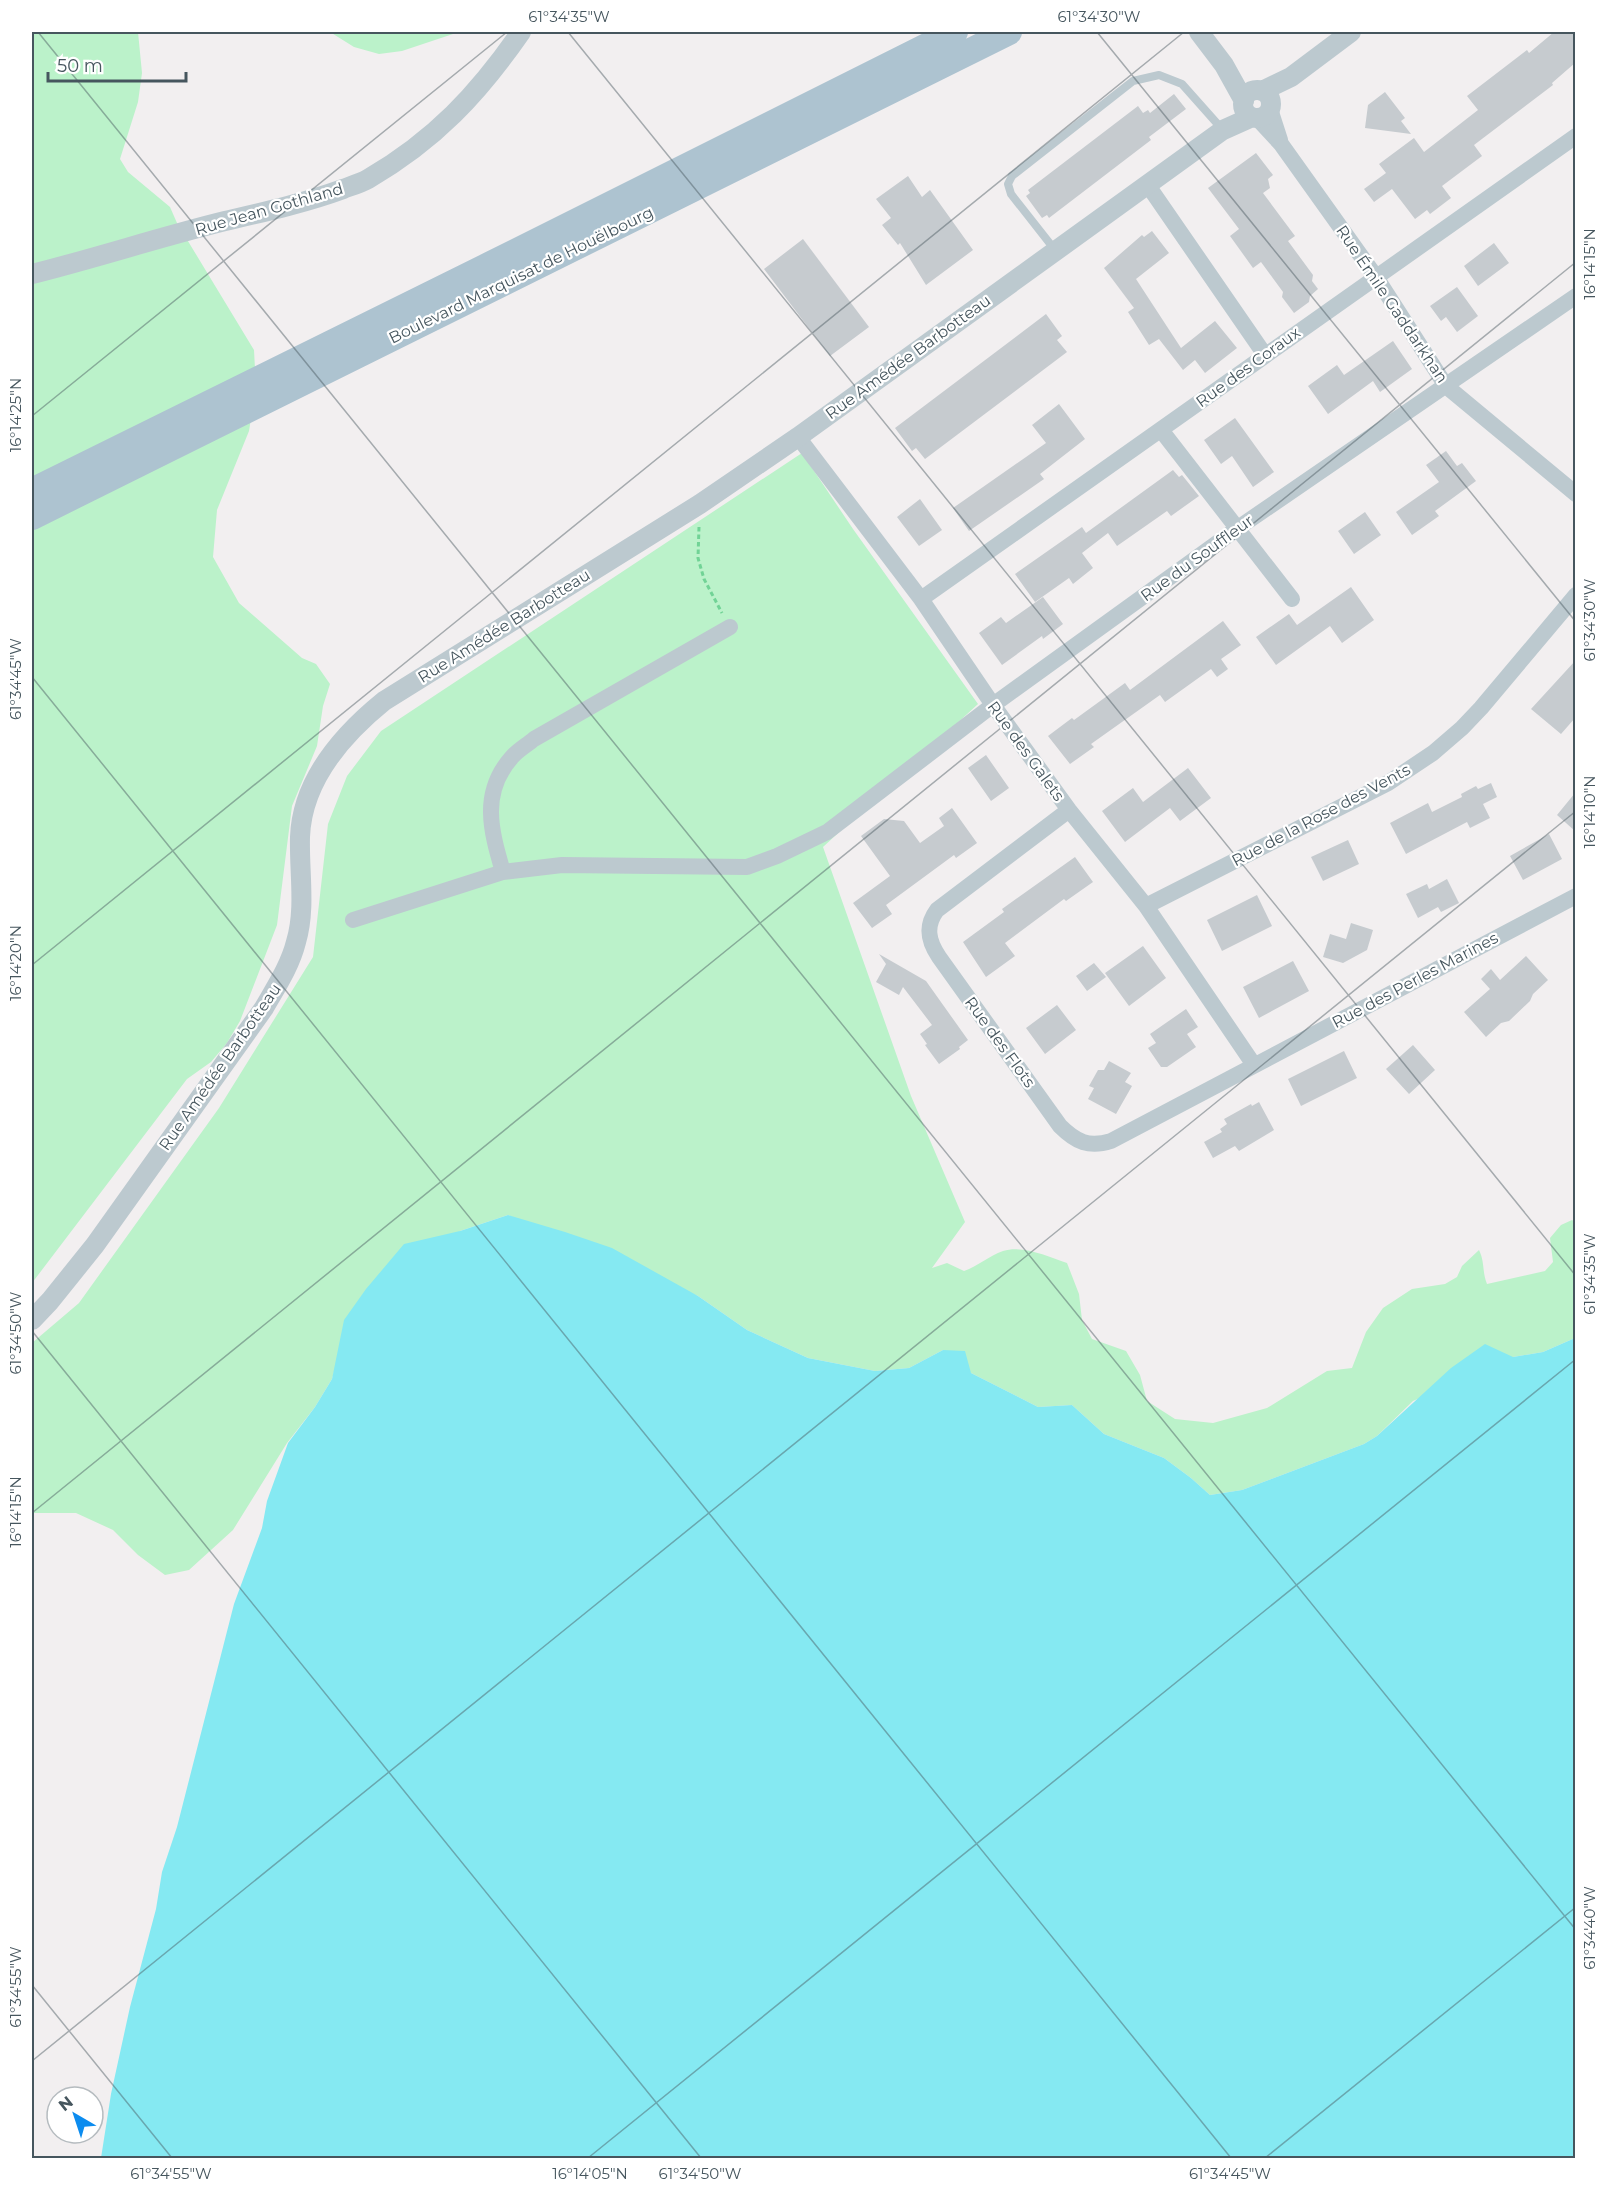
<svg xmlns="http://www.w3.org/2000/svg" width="1607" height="2190" font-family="Montserrat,sans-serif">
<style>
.green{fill:#bbf2ca}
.water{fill:#85e9f2}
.building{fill:#c6cbcf}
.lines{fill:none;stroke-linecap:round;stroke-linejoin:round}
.path{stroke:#71d396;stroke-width:3;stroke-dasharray:4.5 3;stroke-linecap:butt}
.service{stroke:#bcc9cf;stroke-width:8}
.minor{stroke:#bcc9cf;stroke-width:16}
.tertiary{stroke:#bcc9cf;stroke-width:20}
.primary{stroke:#adc3d0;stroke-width:26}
.ticks{fill:none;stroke:#46565e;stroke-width:1.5;stroke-opacity:0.45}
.labels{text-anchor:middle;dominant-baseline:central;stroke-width:4.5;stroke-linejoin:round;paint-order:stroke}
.street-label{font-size:16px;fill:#46565e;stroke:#fff}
.neatline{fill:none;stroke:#46565e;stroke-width:2}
.ticks-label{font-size:15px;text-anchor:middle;fill:#46565e}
</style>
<rect width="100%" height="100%" fill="#f2eff0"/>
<!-- green -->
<path class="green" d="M 32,32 L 138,32 L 142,73 L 138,102 L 120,159 L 128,172 L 170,207 L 177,223 L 254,350 L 256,388 L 249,431 L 217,510 L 213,557 L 239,603 L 302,658 L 316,664 L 330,684 L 323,706 L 317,746 L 292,806 L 277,925 L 240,1021 L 227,1043 L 211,1062 L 187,1079 L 32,1283 Z
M 330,32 L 459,32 L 402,51 L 379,54 L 354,47 Z
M 802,453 L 853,529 L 978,704 L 823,847 L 911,1096 L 965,1222 L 932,1268 L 947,1263 L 964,1271 C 978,1266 989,1256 1003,1251 C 1024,1245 1048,1257 1067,1263 L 1079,1294 L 1082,1320 L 1092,1339 L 1126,1351 L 1140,1375 L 1147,1401 L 1175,1419 L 1213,1423 L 1267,1408 L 1327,1371 L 1352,1368 L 1366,1332 L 1383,1308 L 1412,1289 L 1445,1284 L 1457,1277 L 1462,1266 L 1479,1250 C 1485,1262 1482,1272 1487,1284 L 1545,1271 L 1553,1262 L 1550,1238 L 1561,1225 L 1572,1220 L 1575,1222 L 1575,1338 L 1543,1352 L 1513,1357 L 1413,1401 L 1377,1436 L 1364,1444 L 1242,1490 L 1210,1495 L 1191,1478 L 1164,1458 L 1104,1434 L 1072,1405 L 1038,1407 L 971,1373 L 943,1350 L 909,1368 L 875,1371 L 808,1358 L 747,1330 L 698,1296 L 508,1215 L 460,1231 L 339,1354 L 332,1379 L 315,1407 L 287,1443 L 233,1530 L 189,1570 L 165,1575 L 138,1555 L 113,1530 L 76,1513 L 32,1513 L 32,1343 L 79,1303 L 219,1108 L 313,957 L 328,824 L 347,776 L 381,731 Z"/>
<!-- water -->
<path class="water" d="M 508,1215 L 565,1232 L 612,1248 L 698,1296 L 747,1330 L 808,1358 L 875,1371 L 909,1368 L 943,1350 L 965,1351 L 971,1373 L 1038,1407 L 1072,1405 L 1104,1434 L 1164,1458 L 1191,1478 L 1210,1495 L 1242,1490 L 1364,1444 L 1377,1436 L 1451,1368 L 1485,1344 L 1513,1357 L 1543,1352 L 1575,1338 L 1575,2158 L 101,2158 L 111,2094 L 130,2007 L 156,1909 L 162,1872 L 177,1827 L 234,1604 L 262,1528 L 267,1501 L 288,1443 L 315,1407 L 332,1379 L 344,1320 L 366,1289 L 404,1244 L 460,1231 Z"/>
<!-- building -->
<path class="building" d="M 1554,32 L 1575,32 L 1575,63 L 1552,83 L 1553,85 L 1474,145 L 1482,156 L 1442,186 L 1451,198 L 1430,214 L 1427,210 L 1415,219 L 1392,189 L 1374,202 L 1364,189 L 1386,173 L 1379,164 L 1414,138 L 1424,152 L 1478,110 L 1467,96 L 1527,50 L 1529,53 Z
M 1385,92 L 1405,118 L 1401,121 L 1411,134 L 1365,128 L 1368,105 Z
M 1174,94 L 1186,109 L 1149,137 L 1151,140 L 1049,218 L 1047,215 L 1042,218 L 1026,196 L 1030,193 L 1028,190 L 1138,106 L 1143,113 L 1148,110 L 1150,113 Z
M 1256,153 L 1273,175 L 1268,179 L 1270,188 L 1263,193 L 1295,236 L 1288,241 L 1313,275 L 1312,281 L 1318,289 L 1310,296 L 1309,302 L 1294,313 L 1282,297 L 1283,292 L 1261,262 L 1253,268 L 1230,236 L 1239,229 L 1208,188 Z
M 908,176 L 922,197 L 930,190 L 973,250 L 926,285 L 900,243 L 898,245 L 882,225 L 891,218 L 876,199 Z
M 1152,231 L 1169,253 L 1136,279 L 1181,348 L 1215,321 L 1237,348 L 1205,373 L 1195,360 L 1183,370 L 1159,339 L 1149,345 L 1128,312 L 1134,308 L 1104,268 L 1142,235 L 1144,237 Z
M 803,239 L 869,327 L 830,356 L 764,269 Z
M 1494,243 L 1509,263 L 1478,286 L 1464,266 Z
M 1457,287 L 1478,316 L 1457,332 L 1446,317 L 1441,321 L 1430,306 Z
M 1046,314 L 1062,336 L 1057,340 L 1067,352 L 925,459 L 916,448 L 912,451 L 895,428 Z
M 1393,341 L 1412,369 L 1380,392 L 1373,381 L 1328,414 L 1308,386 L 1337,365 L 1344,375 Z
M 1059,404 L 1085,439 L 1040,474 L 1044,479 L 969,531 L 953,508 L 1046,443 L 1032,425 Z
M 1235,418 L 1274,472 L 1253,487 L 1232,456 L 1221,464 L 1204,440 Z
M 1446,451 L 1457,466 L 1462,463 L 1476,481 L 1435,511 L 1439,516 L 1412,535 L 1396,512 L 1439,482 L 1426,465 Z
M 1173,470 L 1179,477 L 1182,475 L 1199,496 L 1171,516 L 1167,511 L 1117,546 L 1108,533 L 1082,553 L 1093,568 L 1073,584 L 1069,578 L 1035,602 L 1015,574 L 1082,527 L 1086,533 Z
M 920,499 L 942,530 L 919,546 L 897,517 Z
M 1365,512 L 1381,535 L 1354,554 L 1338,531 Z
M 1351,587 L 1374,620 L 1342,643 L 1330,626 L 1276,665 L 1256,637 L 1289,614 L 1297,625 Z
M 1043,597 L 1063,624 L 1043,639 L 1042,636 L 1002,665 L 979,633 L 1001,617 L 1006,623 Z
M 1223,621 L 1241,645 L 1221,659 L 1228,669 L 1217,677 L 1211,669 L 1165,702 L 1160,695 L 1091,744 L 1094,747 L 1070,764 L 1048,736 L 1072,718 L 1074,720 L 1125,683 L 1130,690 Z
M 1575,661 L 1575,718 L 1561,734 L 1531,709 Z
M 986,755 L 1009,788 L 991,801 L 968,768 Z
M 1188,768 L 1211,798 L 1180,821 L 1170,808 L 1125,842 L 1102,811 L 1133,788 L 1143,802 Z
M 1491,783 L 1497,797 L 1483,804 L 1490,818 L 1470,828 L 1467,822 L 1406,854 L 1390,823 L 1428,803 L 1432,812 L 1462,797 L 1461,794 L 1476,786 L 1478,789 Z
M 1575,793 L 1575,831 L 1557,815 Z
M 952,808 L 977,843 L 956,858 L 954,855 L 886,905 L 892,914 L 872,928 L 853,903 L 890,876 L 861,836 L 884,819 L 904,821 L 920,843 L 944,826 L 939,818 Z
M 1549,834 L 1562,859 L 1523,880 L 1510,856 Z
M 1348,840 L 1359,864 L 1323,881 L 1311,857 Z
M 1075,857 L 1093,882 L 1066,901 L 1064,899 L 1005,943 L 1015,956 L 986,977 L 963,942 L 1004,912 L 1002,909 Z
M 1447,879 L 1459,903 L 1441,912 L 1438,907 L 1418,918 L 1406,894 L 1427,884 L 1429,889 Z
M 1257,895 L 1272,926 L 1222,951 L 1207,920 Z
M 1351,923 L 1373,930 L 1367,950 L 1343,963 L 1323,957 L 1330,934 L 1346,939 Z
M 1143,946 L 1166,978 L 1129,1006 L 1105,973 Z
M 879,954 L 926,981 L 968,1040 L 959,1047 L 960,1049 L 939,1064 L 925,1045 L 927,1044 L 920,1034 L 932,1025 L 903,987 L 899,995 L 876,982 L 886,964 Z
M 1526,956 L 1548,980 L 1533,994 L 1530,1001 L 1509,1021 L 1501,1023 L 1486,1037 L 1464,1012 L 1490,989 L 1481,979 L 1491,969 L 1500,980 Z
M 1293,961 L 1309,991 L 1259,1018 L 1243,987 Z
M 1094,963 L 1106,977 L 1087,991 L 1076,976 Z
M 1057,1005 L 1076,1030 L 1045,1054 L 1026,1028 Z
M 1186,1009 L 1198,1027 L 1187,1034 L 1196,1047 L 1167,1067 L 1161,1067 L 1148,1048 L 1156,1043 L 1150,1034 Z
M 1413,1045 L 1435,1070 L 1409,1094 L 1386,1069 Z
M 1344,1051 L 1357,1078 L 1301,1106 L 1288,1079 Z
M 1109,1061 L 1131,1073 L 1125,1082 L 1132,1086 L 1116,1114 L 1088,1099 L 1094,1088 L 1089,1086 L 1098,1070 L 1104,1070 Z
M 1259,1102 L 1274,1130 L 1239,1151 L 1235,1146 L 1213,1158 L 1204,1142 L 1222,1132 L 1220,1129 L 1227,1124 L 1224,1119 L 1251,1104 L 1252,1106 Z"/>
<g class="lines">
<!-- path -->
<path class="path" d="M 699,527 L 698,558 L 704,579 L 722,613"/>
<!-- service -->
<path class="service" d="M 1055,250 L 1011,194 L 1008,184 L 1012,176 L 1133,81 L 1159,75 L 1182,84 L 1222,129"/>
<!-- minor -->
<path class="minor" d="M 1270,109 L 1280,140
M 1257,118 L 1281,144 L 1376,277 L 1446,386 L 1576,494
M 1147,184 L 1265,355
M 1161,430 L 1292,599
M 798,437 L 921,599 L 993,705 L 1069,810 L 1146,906 L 1254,1065
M 921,599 L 1576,136
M 1069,810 L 937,910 C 925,926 928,941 939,957 L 1060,1126 C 1076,1142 1089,1148 1111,1141 L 1576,896
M 503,872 C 491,831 480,793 512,757 C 518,750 527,745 534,739 L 730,627
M 1146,906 L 1388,783 L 1433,753 L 1462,728 L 1481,708 L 1576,595
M 353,920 L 503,872 L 562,865 L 747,867 L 777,856 L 827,832 L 993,705 L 1238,528 L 1576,296"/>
<!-- tertiary -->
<path class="tertiary" d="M 1199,32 L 1224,65 L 1244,101
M1243 104a14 14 0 1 1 28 0a14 14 0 1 1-28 0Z
M 1262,91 L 1291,77 L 1351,32
M 32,274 C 96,258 160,237 225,221 C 264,212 305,203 343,189 C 351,186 361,183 368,179 C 435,140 478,94 521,32
M 32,1320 L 50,1301 L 95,1245 L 264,1008 C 276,987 290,966 296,942 C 306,909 299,872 300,837 C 302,780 342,735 384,701 L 700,504 L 798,437 L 1223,130 L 1252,117"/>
<!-- primary -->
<path class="primary" d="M 32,491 L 491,264 L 955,32
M 32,517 L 1009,32"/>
</g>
<!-- ticks -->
<path class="ticks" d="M 38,32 L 1576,1930M 568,32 L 1576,1276M 1097,32 L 1576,622M 32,416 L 507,32M 32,677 L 1231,2158M 32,965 L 1184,32M 32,1331 L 701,2158M 32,1513 L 1576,262M 32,1985 L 172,2158M 32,2061 L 1576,811M 588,2158 L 1576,1359M 1265,2158 L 1576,1907"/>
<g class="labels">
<!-- street labels -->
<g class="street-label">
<text transform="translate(269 209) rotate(-16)">Rue Jean Gothland</text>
<text transform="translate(521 275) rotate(-26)">Boulevard Marquisat de Houëlbourg</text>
<text transform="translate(1392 304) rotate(56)">Rue Émile Gaddarkhan</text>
<text transform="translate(908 357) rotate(-36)">Rue Amédée Barbotteau</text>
<text transform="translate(1248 367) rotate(-36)">Rue des Coraux</text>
<text transform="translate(1197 558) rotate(-36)">Rue du Souffleur</text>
<text transform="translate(504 626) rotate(-32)">Rue Amédée Barbotteau</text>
<text transform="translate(1026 751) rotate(54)">Rue des Galets</text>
<text transform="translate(1321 815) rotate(-28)">Rue de la Rose des Vents</text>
<text transform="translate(1415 980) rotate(-28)">Rue des Perles Marines</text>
<text transform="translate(1000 1042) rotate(54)">Rue des Flots</text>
<text transform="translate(220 1067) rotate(-55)">Rue Amédée Barbotteau</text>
</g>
</g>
<!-- border -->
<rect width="1607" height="2190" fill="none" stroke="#ffffff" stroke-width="66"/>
<!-- north arrow -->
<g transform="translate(75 2115) rotate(321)"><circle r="28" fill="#ffffff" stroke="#b5bbbf" stroke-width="1.5"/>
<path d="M0-4.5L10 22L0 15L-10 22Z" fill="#0c8cef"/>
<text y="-9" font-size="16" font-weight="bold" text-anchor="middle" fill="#46565e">N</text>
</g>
<!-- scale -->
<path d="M48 72v9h138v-9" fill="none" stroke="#46565e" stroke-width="3"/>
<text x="57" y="72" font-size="18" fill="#46565e" stroke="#ffffff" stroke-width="4.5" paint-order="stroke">50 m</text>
<rect x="33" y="33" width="1541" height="2124" class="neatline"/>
<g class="ticks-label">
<text x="569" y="22">61°34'35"W</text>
<text x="1099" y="22">61°34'30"W</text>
<text transform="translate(1590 264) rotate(-90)" y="5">16°14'15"N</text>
<text transform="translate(16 415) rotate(-90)" y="5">16°14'25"N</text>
<text transform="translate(1590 620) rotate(-90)" y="5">61°34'30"W</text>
<text transform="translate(16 679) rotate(-90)" y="5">61°34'45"W</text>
<text transform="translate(1590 812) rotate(-90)" y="5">16°14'10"N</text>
<text transform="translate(16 963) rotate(-90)" y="5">16°14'20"N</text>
<text transform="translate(1590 1274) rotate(-90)" y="5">61°34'35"W</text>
<text transform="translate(16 1333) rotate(-90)" y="5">61°34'50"W</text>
<text transform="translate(16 1512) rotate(-90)" y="5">16°14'15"N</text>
<text transform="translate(1590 1928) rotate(-90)" y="5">61°34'40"W</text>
<text transform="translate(16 1987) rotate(-90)" y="5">61°34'55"W</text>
<text x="171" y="2179">61°34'55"W</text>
<text x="590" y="2179">16°14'05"N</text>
<text x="700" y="2179">61°34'50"W</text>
<text x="1230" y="2179">61°34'45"W</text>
</g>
</svg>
